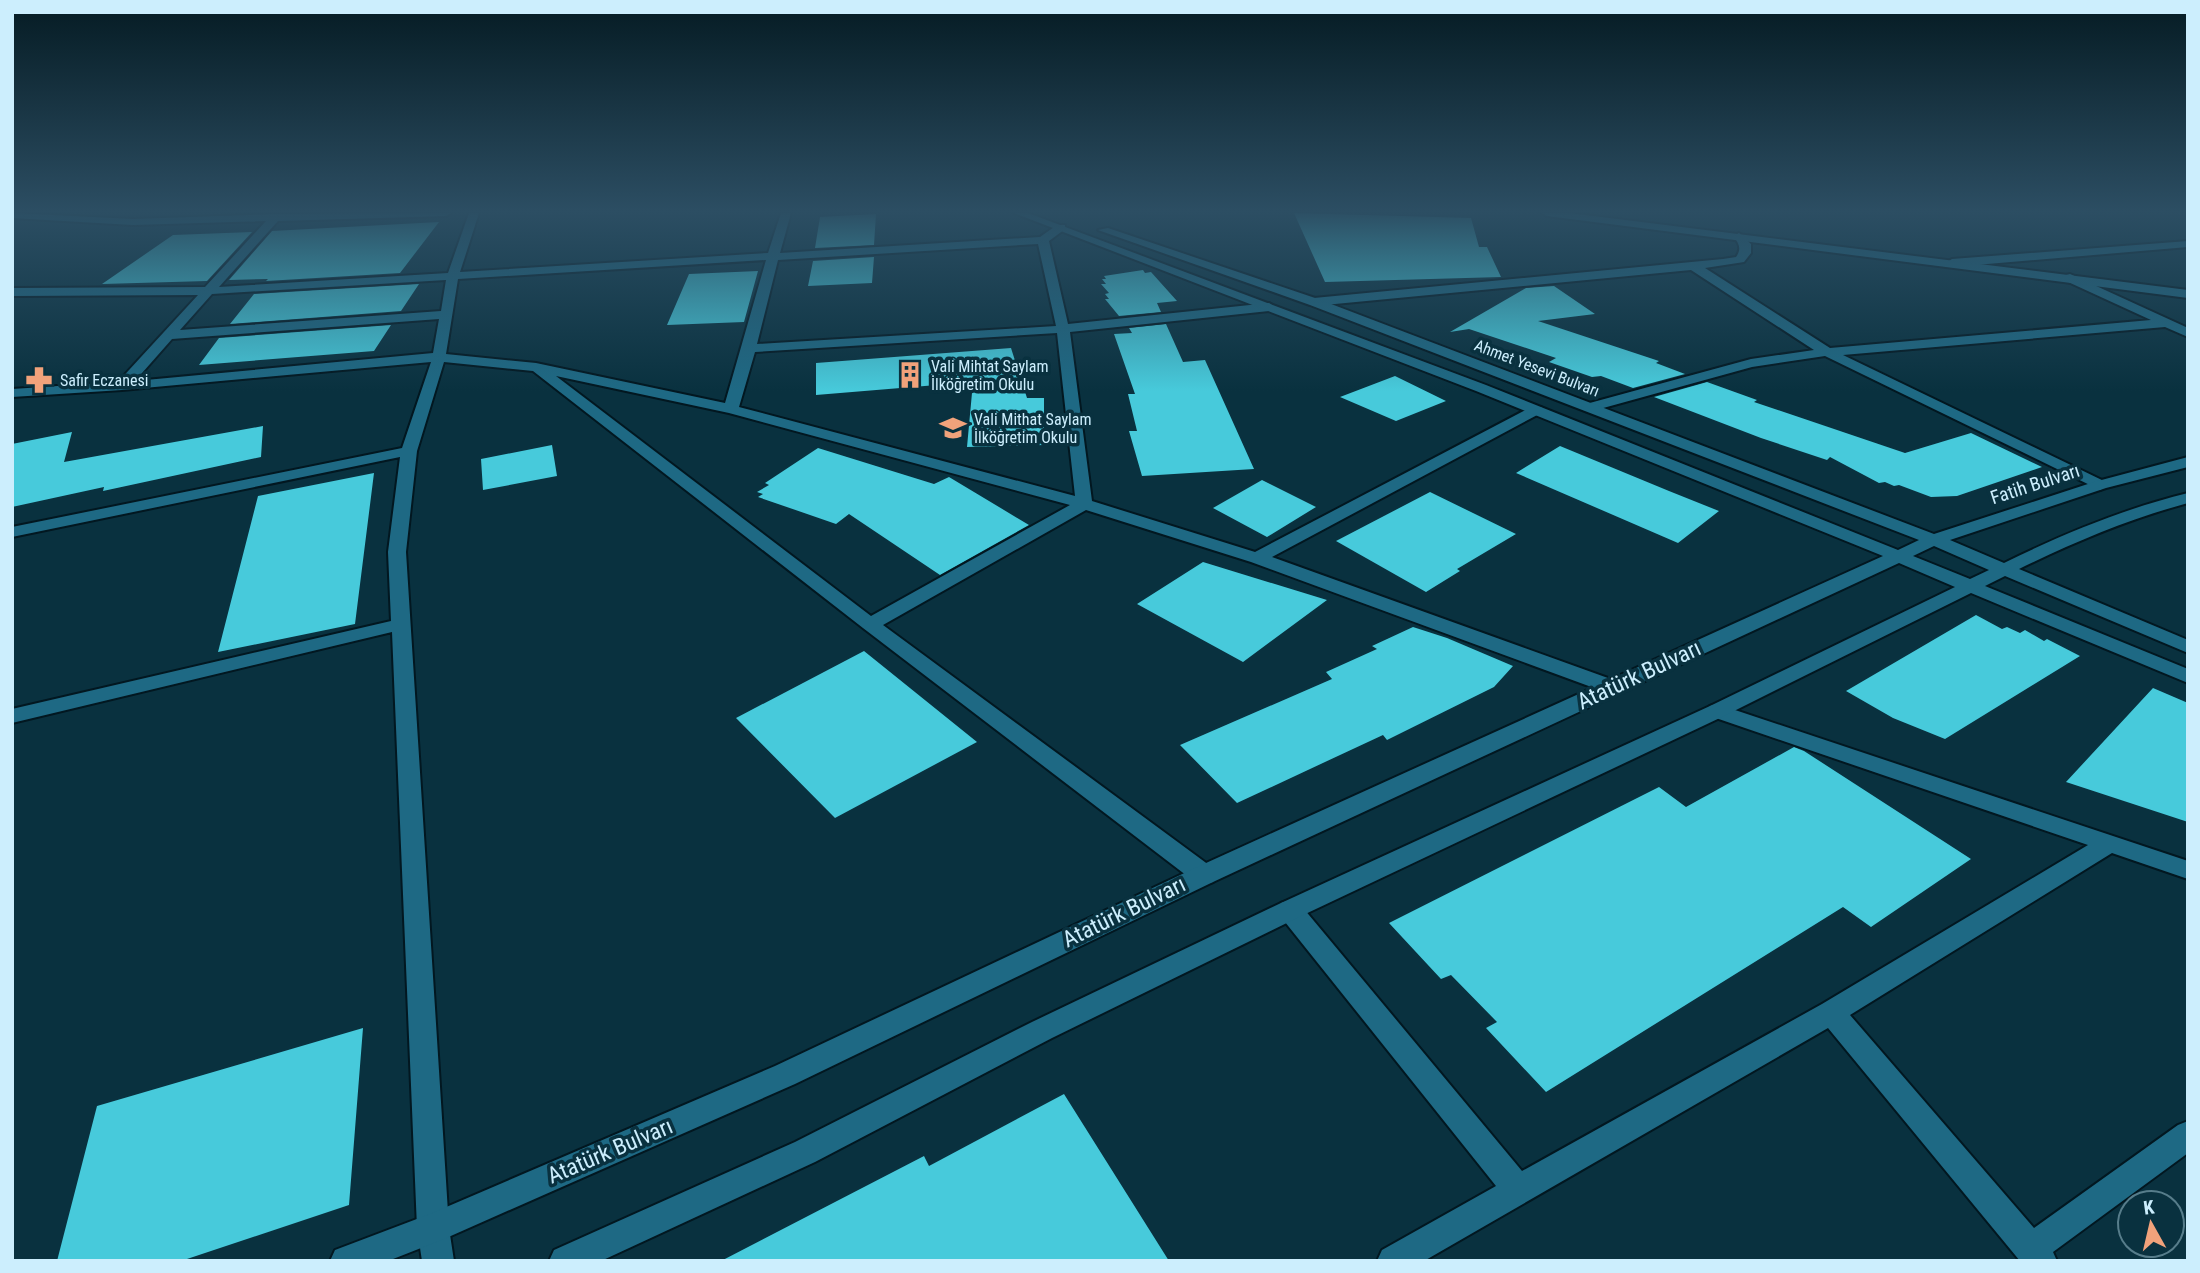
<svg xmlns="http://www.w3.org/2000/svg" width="2200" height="1273" font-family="'Roboto Condensed',sans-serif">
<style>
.building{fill:#47cadb}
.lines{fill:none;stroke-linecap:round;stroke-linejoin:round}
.minor-casing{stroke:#021720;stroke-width:4}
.tertiary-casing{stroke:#021720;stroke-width:4}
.secondary-casing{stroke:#021720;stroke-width:4}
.minor{fill:#1e6984;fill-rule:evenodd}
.tertiary{fill:#1e6984;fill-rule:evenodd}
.secondary{fill:#1e6984;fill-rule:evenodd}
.labels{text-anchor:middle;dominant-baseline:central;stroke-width:7;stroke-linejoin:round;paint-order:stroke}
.far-poi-label{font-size:16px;fill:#cceefd;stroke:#09313f;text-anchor:start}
.far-street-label{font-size:16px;fill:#cceefd;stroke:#09313f}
.street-label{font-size:19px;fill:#cceefd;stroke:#09313f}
.near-street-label{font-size:23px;fill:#cceefd;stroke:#09313f}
</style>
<rect width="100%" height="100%" fill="#09313f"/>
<!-- building -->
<path class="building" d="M 1294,213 L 1471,218 L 1479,247 L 1487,247 L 1501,277 L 1325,282 Z
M 876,214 L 874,245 L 815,248 L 820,217 Z
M 439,222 L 400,273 L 266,281 L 268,279 L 229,280 L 272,231 Z
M 252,232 L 207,281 L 102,284 L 173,235 Z
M 874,257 L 872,283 L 808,286 L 813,261 Z
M 1143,270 L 1145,273 L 1151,272 L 1177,301 L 1157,303 L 1161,312 L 1119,316 L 1105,299 L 1109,299 L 1105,294 L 1109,293 L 1101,284 L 1106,284 L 1102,279 L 1106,279 L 1104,276 Z
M 758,271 L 744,322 L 667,325 L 689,274 Z
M 419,284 L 401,311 L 230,324 L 254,294 Z
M 1554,286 L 1595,314 L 1538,321 L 1659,361 L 1656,363 L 1685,374 L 1633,388 L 1601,376 L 1592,377 L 1549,362 L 1556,358 L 1469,329 L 1450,332 L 1526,288 Z
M 1166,324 L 1183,362 L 1205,360 L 1254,469 L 1142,476 L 1129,431 L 1137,431 L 1128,394 L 1135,394 L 1114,334 L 1132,333 L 1129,328 Z
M 391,325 L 374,351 L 199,365 L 219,338 Z
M 1011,348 L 1027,398 L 1044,398 L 1044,445 L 967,447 L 973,382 L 816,395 L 816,363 Z
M 1395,376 L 1446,401 L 1396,421 L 1340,397 Z
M 1707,382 L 1757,400 L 1754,402 L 1905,453 L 1971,433 L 2042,467 L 1957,496 L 1931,497 L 1899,485 L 1894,486 L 1885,482 L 1879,483 L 1830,457 L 1827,460 L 1761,438 L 1654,397 Z
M 263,426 L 261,457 L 103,491 L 104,487 L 12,507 L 12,444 L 72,432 L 64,462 Z
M 552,445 L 557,476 L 483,490 L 481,459 Z
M 1560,446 L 1669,491 L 1719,511 L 1678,543 L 1516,473 Z
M 818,448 L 934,484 L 949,477 L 1029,525 L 940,575 L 849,514 L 836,524 L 758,497 L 763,494 L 757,492 L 769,485 L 765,483 Z
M 374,473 L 355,624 L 218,652 L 258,496 Z
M 1262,480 L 1316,507 L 1267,537 L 1213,508 Z
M 1430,492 L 1516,534 L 1457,569 L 1460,571 L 1426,592 L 1336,541 Z
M 1203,562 L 1327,600 L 1243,662 L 1137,604 Z
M 1976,615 L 2002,629 L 2007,627 L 2020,633 L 2025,630 L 2044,641 L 2047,639 L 2080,656 L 1945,739 L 1893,718 L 1846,691 Z
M 1413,627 L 1447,638 L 1513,666 L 1494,687 L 1387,740 L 1383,735 L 1237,803 L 1180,745 L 1332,679 L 1326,672 L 1377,649 L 1372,646 Z
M 864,651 L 977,742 L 835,818 L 736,718 Z
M 2153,688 L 2188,703 L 2188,822 L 2066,782 Z
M 1794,747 L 1804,751 L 1971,859 L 1871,927 L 1843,907 L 1546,1092 L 1486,1028 L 1497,1022 L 1451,975 L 1441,979 L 1389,923 L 1659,787 L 1686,807 Z
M 363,1028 L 349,1205 L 181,1261 L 57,1261 L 97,1106 Z
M 1064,1094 L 1169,1261 L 721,1261 L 924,1156 L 929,1166 Z"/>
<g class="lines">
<defs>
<path id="minor" d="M 12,213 L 133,219 L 276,214 L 451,213 L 446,216 L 278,221 L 219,287 L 448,273 L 469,213 L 479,213 L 460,272 L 768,253 L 781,213 L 791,213 L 780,253 L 1040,237 L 1057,225 L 1065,225 L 1065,229 L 1049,241 L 1068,324 L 1269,303 L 1275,307 L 1269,311 L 1070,332 L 1092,501 L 1255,552 L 1531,407 L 1541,407 L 1543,410 L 1541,413 L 1272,557 L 1619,682 L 1622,687 L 1619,692 L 1605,692 L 1251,562 L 1086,510 L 883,625 L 1213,868 L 1216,875 L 1213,882 L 1204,884 L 1195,882 L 863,628 L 533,371 L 444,362 L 417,451 L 406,552 L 449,1228 L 454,1261 L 422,1261 L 417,1228 L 392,632 L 12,723 L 12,709 L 391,621 L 388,552 L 400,457 L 12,537 L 12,527 L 402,448 L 431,362 L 122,390 L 12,397 L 12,389 L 118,382 L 198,295 L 12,296 L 12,288 L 205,287 L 266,221 L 133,225 L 12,218 ZM 1038,244 L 1056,326 L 757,344 L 778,260 ZM 766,260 L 725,403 L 536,363 L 446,354 L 458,279 ZM 446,280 L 441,311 L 180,330 L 212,294 ZM 439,319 L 433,353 L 135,381 L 172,339 ZM 1057,333 L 1075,496 L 739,407 L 755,352 ZM 556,376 L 729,413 L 1070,505 L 871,616 Z
M 1739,233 L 1751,244 L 1751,253 L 1744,262 L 1705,268 L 1830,348 L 2151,320 L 2066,281 L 2066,275 L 2070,274 L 2188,328 L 2188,337 L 2165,327 L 1843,355 L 2106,482 L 2108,485 L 2100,490 L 1825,356 L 1752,367 L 1596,410 L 1586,410 L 1584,407 L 1586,404 L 1751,359 L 1814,350 L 1691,270 L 1314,306 L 1308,302 L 1314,298 L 1723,259 L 1736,257 C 1742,249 1739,243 1733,236 Z
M 2188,241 L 2188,247 L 1952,267 L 1946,263 L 1952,259 Z
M 1717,704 L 2188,861 L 2188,879 L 2112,853 L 1850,1015 L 2034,1228 L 2178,1125 L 2188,1121 L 2188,1153 L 2053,1252 L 2057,1261 L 2020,1261 L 1828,1028 L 1424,1261 L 1377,1261 L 1382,1250 L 1496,1186 L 1281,917 L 1278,910 L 1281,903 L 1290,900 L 1299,903 L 1522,1171 L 1822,1004 L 2088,845 L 1710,716 L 1707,711 L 1710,706 Z"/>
<path id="tertiary" d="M 1542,213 L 1569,213 L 2188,290 L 2188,298 L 1547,216 Z"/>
<path id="secondary" d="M 1014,213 L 1028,213 L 1486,385 L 1898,550 L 1919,540 L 1310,305 L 1098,230 L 1108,228 L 1318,299 L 1934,534 L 2094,482 L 2188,457 L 2188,467 L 2106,488 L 1950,540 L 2004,563 C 2063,534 2123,509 2188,493 L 2188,503 C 2129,519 2074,542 2019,569 L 2188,640 L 2188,653 L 2005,576 L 1985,586 L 2188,669 L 2188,683 L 1971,593 L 1724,716 L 1299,917 L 1052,1038 L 815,1162 L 601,1261 L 549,1261 L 554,1250 L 795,1142 L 1032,1022 L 1281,903 L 1710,706 L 1955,587 L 1899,563 L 1213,882 L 795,1084 L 444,1239 L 388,1261 L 330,1261 L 335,1250 L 430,1214 L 775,1066 L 1195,868 L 1883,556 L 1476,391 ZM 1934,546 L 1989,570 L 1970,579 L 1913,556 Z"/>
</defs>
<!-- minor casing -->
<use href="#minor" class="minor-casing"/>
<!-- tertiary casing -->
<use href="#tertiary" class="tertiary-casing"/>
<!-- secondary casing -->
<use href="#secondary" class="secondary-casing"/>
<!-- minor -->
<use href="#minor" class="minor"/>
<!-- tertiary -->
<use href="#tertiary" class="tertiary"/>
<!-- secondary -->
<use href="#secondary" class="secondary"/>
</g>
<!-- sky -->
<linearGradient id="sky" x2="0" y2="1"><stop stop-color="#051b23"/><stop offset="0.54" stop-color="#2c4e63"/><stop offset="1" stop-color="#2c4e63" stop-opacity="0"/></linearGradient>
<rect width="2200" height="391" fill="url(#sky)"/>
<!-- icons -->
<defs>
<symbol id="building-bare" viewBox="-9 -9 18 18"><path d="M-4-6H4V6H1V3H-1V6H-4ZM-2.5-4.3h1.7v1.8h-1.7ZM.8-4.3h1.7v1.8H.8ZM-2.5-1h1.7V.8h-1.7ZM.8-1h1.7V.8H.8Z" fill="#f1a27b" stroke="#09313f" stroke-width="2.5" paint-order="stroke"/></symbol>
<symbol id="pharmacy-bare" viewBox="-9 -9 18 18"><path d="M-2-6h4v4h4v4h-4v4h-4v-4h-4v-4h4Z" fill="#f1a27b" stroke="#09313f" stroke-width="2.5" paint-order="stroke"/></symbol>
<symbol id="school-bare" viewBox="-9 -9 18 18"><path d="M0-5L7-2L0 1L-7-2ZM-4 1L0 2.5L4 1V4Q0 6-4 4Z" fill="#f1a27b" stroke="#09313f" stroke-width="2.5" paint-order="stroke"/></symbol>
</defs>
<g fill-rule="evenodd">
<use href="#building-bare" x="891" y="356" width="38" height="38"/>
<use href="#pharmacy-bare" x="20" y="361" width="38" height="38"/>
<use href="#school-bare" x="934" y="409" width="38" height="38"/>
</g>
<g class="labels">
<!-- far-poi labels -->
<g class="far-poi-label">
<text x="931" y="366">Vali Mihtat Saylam<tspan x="931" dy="18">İlköğretim Okulu</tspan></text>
<text x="60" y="380">Safir Eczanesi</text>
<text x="974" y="419">Vali Mithat Saylam<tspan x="974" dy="18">İlköğretim Okulu</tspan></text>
</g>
<!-- far-street labels -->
<g class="far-street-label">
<text transform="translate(1537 368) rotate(21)">Ahmet Yesevi Bulvarı</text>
</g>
<!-- street labels -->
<g class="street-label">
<text transform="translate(2035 484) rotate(-18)">Fatih Bulvarı</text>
</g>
<!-- near-street labels -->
<g class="near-street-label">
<text transform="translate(1639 675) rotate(-25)">Atatürk Bulvarı</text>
<text transform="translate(1124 912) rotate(-26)">Atatürk Bulvarı</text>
<text transform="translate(610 1151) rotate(-23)">Atatürk Bulvarı</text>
</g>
</g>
<!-- border -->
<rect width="2200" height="1273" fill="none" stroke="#cceefd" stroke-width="28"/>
<!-- north arrow -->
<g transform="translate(2151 1224) rotate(352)"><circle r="33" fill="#09313f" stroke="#577d8b" stroke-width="2"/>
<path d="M0-5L12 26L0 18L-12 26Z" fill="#f1a27b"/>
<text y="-10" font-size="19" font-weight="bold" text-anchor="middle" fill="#cceefd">K</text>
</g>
</svg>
